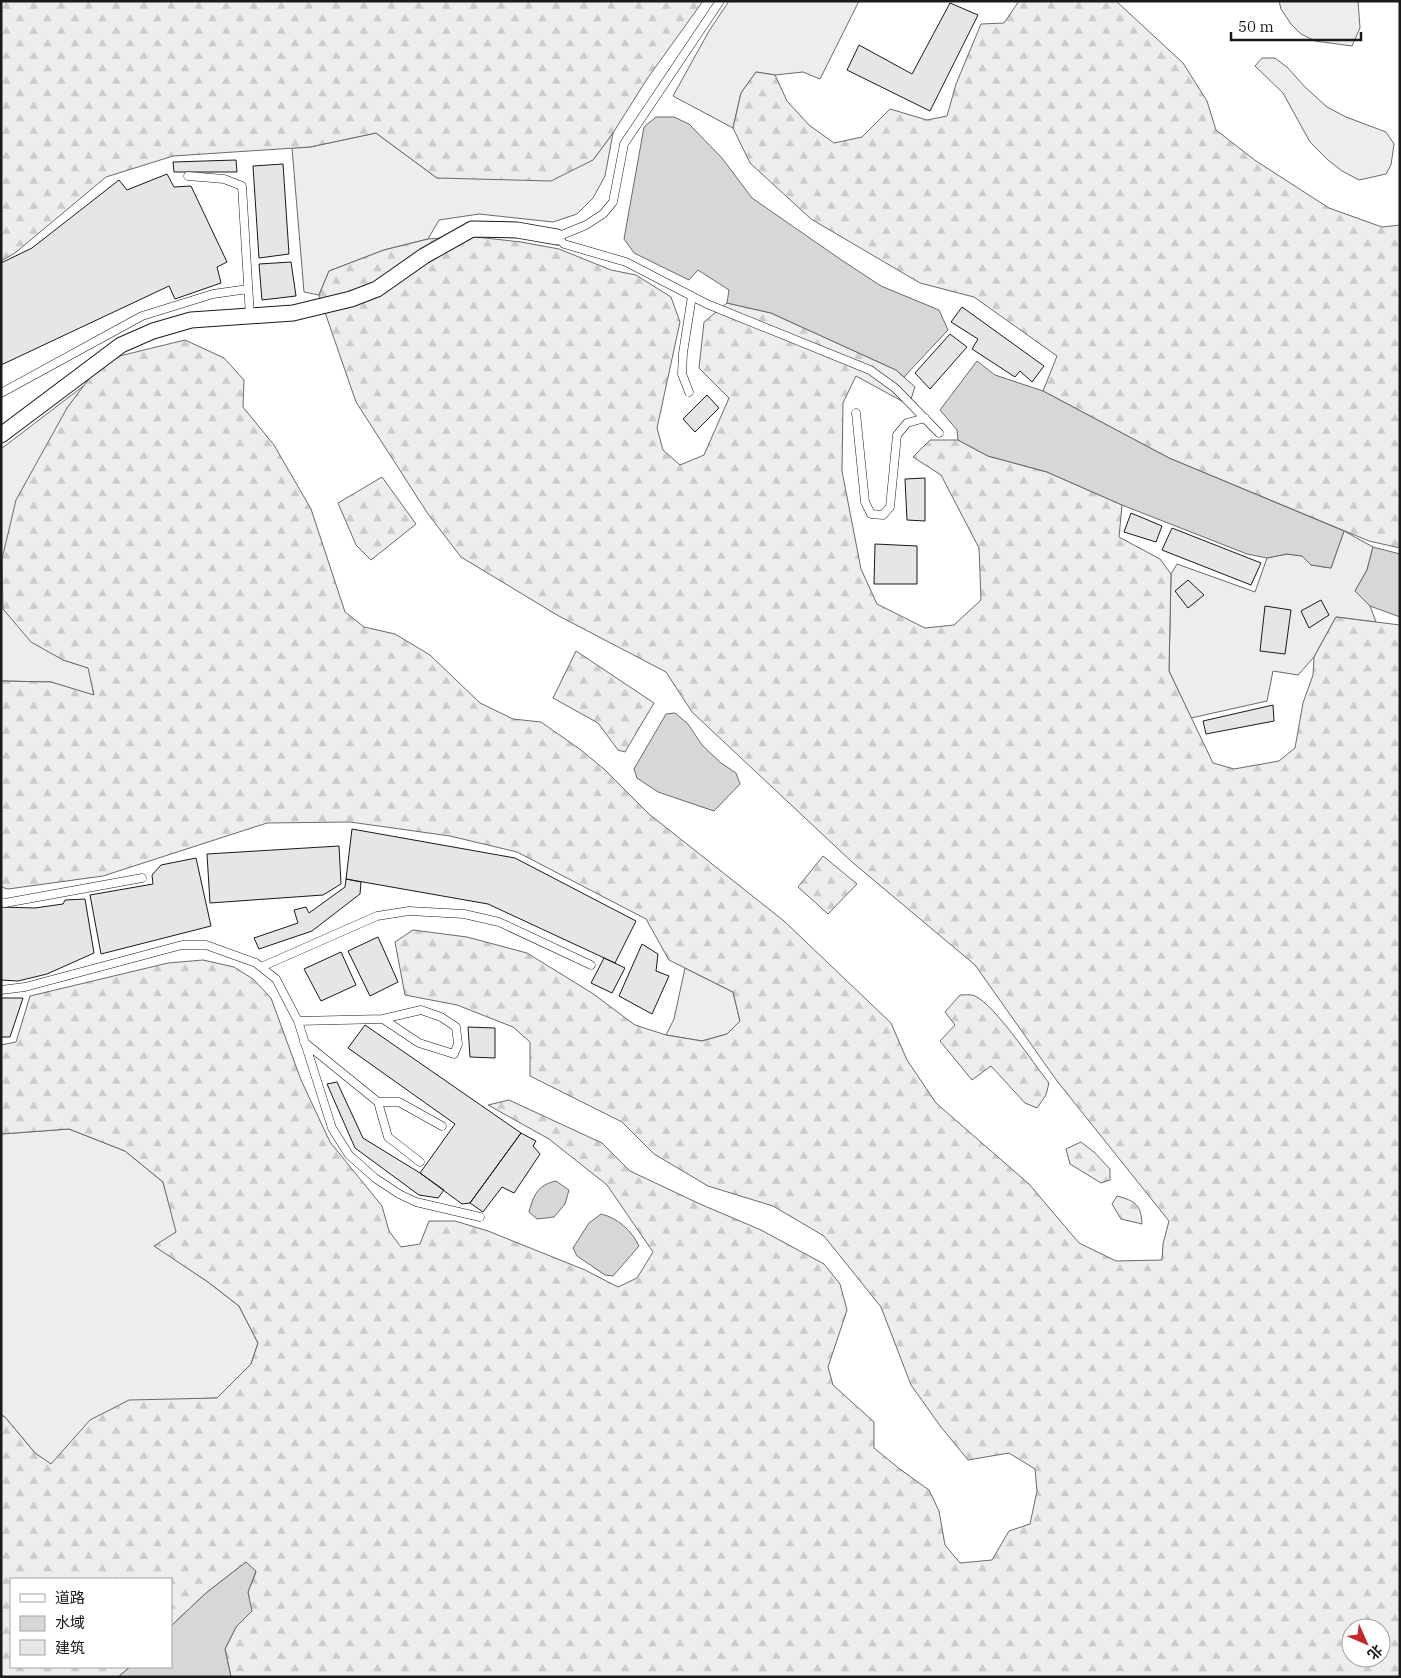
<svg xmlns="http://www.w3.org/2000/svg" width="1401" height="1678" font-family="'IBM Plex Serif','Noto Sans SC',serif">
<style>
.built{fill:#ededed;stroke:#6a6a6a}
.forest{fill:url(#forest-firs);stroke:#6a6a6a;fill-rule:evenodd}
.water{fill:#d7d7d7;stroke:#6a6a6a}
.building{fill:#e6e6e6;stroke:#1a1a1a}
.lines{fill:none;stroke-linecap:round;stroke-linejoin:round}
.service-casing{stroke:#1a1a1a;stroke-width:9}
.minor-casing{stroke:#1a1a1a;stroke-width:17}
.service{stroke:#fff;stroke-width:8}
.minor{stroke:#fff;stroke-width:15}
</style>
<defs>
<pattern id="forest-firs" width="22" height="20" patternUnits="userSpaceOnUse" patternTransform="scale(1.25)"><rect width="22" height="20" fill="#ededed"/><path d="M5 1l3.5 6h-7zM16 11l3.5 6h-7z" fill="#cbcbcb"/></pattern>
</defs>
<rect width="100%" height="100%" fill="#fff"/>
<!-- built -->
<path class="built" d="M 729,1 L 859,1 L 820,79 L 803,72 L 775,75 L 756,72 L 741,93 L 733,128 L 673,96 L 709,31 Z
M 1279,1 L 1358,1 L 1360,28 L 1352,46 L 1315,41 L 1301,34 L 1291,24 L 1281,9 Z
M 1262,58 L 1275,58 L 1288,68 L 1304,86 L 1327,107 L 1346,117 L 1386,132 L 1394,144 L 1391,165 L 1386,174 L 1359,180 L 1342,171 L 1328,160 L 1310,142 L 1283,93 L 1255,66 Z
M 376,133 L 437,178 L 593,160 L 613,133 L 605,176 L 593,198 L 577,214 L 553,222 L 479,214 L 439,220 L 428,239 L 384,250 L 329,271 L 319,295 L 304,292 L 292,148 L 310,147 Z
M 86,384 L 67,408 L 63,660 L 89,668 L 94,696 L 51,682 L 1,681 L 1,449 Z
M 1344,531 L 1373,547 L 1367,570 L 1355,591 L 1370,606 L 1376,622 L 1336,617 L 1314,657 L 1298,675 L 1273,671 L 1267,701 L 1191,718 L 1169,671 L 1171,574 L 1177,564 L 1255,592 L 1267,558 L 1287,554 L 1302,556 L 1311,565 L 1331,568 Z
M 685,968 L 733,992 L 740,1021 L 727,1034 L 702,1041 L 666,1035 L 674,1019 Z
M 69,1129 L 125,1151 L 163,1182 L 177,1232 L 155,1246 L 208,1282 L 239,1306 L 258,1343 L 251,1364 L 217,1398 L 186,1399 L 63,1453 L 51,1465 L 35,1453 L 5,1417 L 1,1415 L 1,1134 Z"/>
<!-- forest -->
<path class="forest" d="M 1,1 L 703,1 L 647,79 L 613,133 L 593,160 L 551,181 L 437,178 L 376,133 L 310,147 L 173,156 L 106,177 L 15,253 L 1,261 Z
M 1019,1 L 1116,1 L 1183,63 L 1207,101 L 1216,130 L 1256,161 L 1329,208 L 1382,227 L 1400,225 L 1400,548 L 1369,541 L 1169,458 L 1043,391 L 1057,356 L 974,297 L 920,283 L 811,219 L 750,163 L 733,128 L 741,93 L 756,72 L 775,75 L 787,101 L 809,125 L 834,143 L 862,137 L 890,109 L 927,120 L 947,116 L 956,84 L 981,24 L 1004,23 Z
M 467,236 L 521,242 L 559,249 L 611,270 L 636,275 L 671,297 L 680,322 L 657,428 L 663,450 L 680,465 L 704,455 L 729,398 L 699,368 L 704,322 L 727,303 L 771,313 L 896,370 L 915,387 L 909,405 L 856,376 L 843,403 L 842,471 L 861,569 L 877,604 L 925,628 L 954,625 L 981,600 L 979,548 L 941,475 L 913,457 L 930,440 L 958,440 L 988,456 L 1047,472 L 1122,505 L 1119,537 L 1160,559 L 1171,574 L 1169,671 L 1213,763 L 1234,769 L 1279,761 L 1295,748 L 1303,703 L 1313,675 L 1314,657 L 1336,617 L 1400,625 L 1400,1677 L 231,1677 L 225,1649 L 236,1627 L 251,1610 L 248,1592 L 256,1572 L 246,1562 L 206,1593 L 171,1626 L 171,1579 L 11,1579 L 11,1667 L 130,1667 L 118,1677 L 1,1677 L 1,1415 L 5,1417 L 35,1453 L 51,1464 L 90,1420 L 129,1400 L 217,1398 L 251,1364 L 258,1343 L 239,1306 L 208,1282 L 154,1246 L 176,1232 L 163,1182 L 125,1151 L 69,1129 L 1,1134 L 1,1045 L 16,1042 L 30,996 L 168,963 L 203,960 L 234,967 L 253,979 L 271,998 L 301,1080 L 330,1142 L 382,1206 L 389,1231 L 401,1247 L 420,1244 L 429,1221 L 455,1221 L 488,1231 L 585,1270 L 618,1287 L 637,1278 L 653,1252 L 607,1185 L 549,1139 L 488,1105 L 509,1100 L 602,1143 L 630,1171 L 700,1204 L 761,1230 L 824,1264 L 840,1284 L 847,1310 L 828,1367 L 833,1385 L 874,1422 L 874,1448 L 901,1470 L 929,1490 L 939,1511 L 945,1545 L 960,1563 L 992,1560 L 1009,1531 L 1030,1524 L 1037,1491 L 1035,1469 L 1009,1453 L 968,1460 L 941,1427 L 911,1385 L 881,1307 L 824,1236 L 773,1206 L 708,1186 L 654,1154 L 622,1122 L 530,1076 L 530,1042 L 513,1027 L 457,1005 L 405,995 L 395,942 L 413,930 L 467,937 L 527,953 L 592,993 L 635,1025 L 666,1035 L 702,1041 L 727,1034 L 740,1021 L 733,992 L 669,960 L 646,919 L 517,852 L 450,836 L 350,822 L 267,823 L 103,876 L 8,889 L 1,887 L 1,681 L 51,682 L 94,695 L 88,668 L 63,660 L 31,642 L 3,609 L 2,559 L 16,500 L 67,408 L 103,360 L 185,340 L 224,358 L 244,380 L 243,407 L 274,445 L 311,509 L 345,612 L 364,627 L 395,634 L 430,655 L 480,703 L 513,719 L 541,722 L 581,750 L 605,770 L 649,814 L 784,921 L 891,1023 L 907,1060 L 936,1103 L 1029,1184 L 1079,1243 L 1116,1261 L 1162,1260 L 1163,1244 L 1169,1221 L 1057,1081 L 975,965 L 852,862 L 692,712 L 666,672 L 557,615 L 461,557 L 428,514 L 356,402 L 319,295 L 329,271 L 384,250 L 428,239 ZM 1351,1628 L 1381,1628 L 1381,1658 L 1351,1658 Z
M 382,477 L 416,524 L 371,560 L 356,545 L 338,503 Z
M 576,651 L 654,703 L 625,752 L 618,750 L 598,723 L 553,698 Z
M 823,856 L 857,884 L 828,914 L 798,887 Z
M 960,995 C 965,995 971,994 975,996 C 996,1006 1033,1063 1049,1083 L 1046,1095 L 1037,1108 L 1025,1103 L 991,1066 L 972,1080 L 940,1041 L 955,1025 L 945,1012 Z
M 1081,1142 L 1094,1152 L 1110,1169 L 1110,1180 L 1101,1183 L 1070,1164 L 1066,1149 Z
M 1117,1196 C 1135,1201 1141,1204 1142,1224 L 1121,1219 L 1112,1204 Z"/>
<!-- water -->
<path class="water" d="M 656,117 L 674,117 L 689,124 L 722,158 L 752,198 L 840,259 L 881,286 L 939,310 L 948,330 L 904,377 L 896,370 L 771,313 L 727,303 L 729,290 L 698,270 L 689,280 L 634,253 L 624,239 L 644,127 Z
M 977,361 L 995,375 L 1043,391 L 1169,458 L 1344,531 L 1331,568 L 1311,565 L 1302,556 L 1287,554 L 1267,558 L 1247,554 L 1122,505 L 1047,472 L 988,456 L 958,440 L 957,430 L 940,410 Z
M 1373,547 L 1400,554 L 1400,617 L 1370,606 L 1355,591 L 1367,570 Z
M 675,713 L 688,724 L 702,745 L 721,763 L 736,773 L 740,784 L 714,811 L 658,792 L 637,778 L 634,769 L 666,714 Z
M 556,1181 L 569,1190 L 565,1204 L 554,1217 L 537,1219 L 529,1212 C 534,1194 538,1185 556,1181 Z
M 601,1214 C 618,1218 632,1231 639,1246 L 613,1276 L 605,1275 L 577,1256 L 573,1248 L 589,1223 Z
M 246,1562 L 256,1571 L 248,1592 L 252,1611 L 236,1627 L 225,1649 L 231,1677 L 118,1677 L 130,1667 L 171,1667 L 171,1626 L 206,1593 Z"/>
<!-- building -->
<path class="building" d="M 950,3 L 978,15 L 930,111 L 847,70 L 859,45 L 912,74 Z
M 236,160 L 237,172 L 174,172 L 173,162 Z
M 283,164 L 289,254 L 259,258 L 253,166 Z
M 167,174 L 174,187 L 191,186 L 227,262 L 217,267 L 221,283 L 175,299 L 169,286 L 1,365 L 1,263 L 32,248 L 119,180 L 127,190 Z
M 291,262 L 296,296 L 262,300 L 259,264 Z
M 962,307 L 1044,366 L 1032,382 L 1020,371 L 1015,377 L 972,349 L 978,339 L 951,322 Z
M 950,334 L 967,347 L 930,389 L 915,373 Z
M 707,395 L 719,408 L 695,432 L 683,419 Z
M 925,478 L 925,521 L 907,520 L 905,479 Z
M 1131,513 L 1162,526 L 1156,542 L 1124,532 Z
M 1172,528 L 1261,563 L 1251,585 L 1162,550 Z
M 875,544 L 917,546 L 917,584 L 874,584 Z
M 1188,580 L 1204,595 L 1188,608 L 1175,591 Z
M 1321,600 L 1329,615 L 1309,628 L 1301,611 Z
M 1265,606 L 1291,610 L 1285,654 L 1260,651 Z
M 1273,705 L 1274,721 L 1206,734 L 1203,721 Z
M 352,829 L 515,858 L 636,921 L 615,963 L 488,904 L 346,879 Z
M 339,846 L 341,884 L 323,895 L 210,903 L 207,854 Z
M 196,858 L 211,926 L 101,954 L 90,895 L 153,884 L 152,875 L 161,865 Z
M 346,879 L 361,882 L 360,894 L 312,931 L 259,949 L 254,938 L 298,923 L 294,910 L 306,907 L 309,913 L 345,887 Z
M 85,899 L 94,953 L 47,974 L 18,981 L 1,980 L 1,907 L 35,908 L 63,904 L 65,900 Z
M 378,937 L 398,982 L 370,996 L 348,951 Z
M 642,944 L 658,954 L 656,971 L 669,976 L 652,1014 L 619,996 Z
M 341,952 L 356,985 L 321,1001 L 304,969 Z
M 604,958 L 625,968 L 612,993 L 591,983 Z
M 1,998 L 23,998 L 10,1037 L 1,1037 Z
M 365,1025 L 521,1133 L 470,1203 L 462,1204 L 420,1173 L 455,1124 L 348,1048 Z
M 468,1027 L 495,1028 L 495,1058 L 470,1057 Z
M 337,1082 L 363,1138 L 420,1173 L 444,1190 L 438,1198 L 419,1195 L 355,1148 L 327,1084 Z
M 521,1133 L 536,1141 L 533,1146 L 540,1154 L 514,1193 L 502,1187 L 483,1212 L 470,1203 Z"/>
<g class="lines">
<defs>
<path id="service" d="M 720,1 L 624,144 L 613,202 L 603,214 L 586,225 L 557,237 L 564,244 L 626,262 L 707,304 L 870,370 L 895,388 L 939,433
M 188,176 L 224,179 L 242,186 L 250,316
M 689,392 L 682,374 L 683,353 L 692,296
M 1,393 L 142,316 L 213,294 L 248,289
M 856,413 L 865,502 L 871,514 L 883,515 L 890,507 L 897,435 L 907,423 L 925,418
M 1,902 L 5,903 L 142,878
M 261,967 L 377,916 L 409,911 L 464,914 L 499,922 L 591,965
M 1,990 L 25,987 L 182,945 L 206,945 L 256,963 L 276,979 L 298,1021 L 332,1128 L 349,1155 L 375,1178 L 399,1194 L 416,1202 L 480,1217
M 298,1021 L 383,1019 L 419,1043 L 454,1054 L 458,1044 L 456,1027 L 441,1017 L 421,1010 L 383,1019
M 304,1042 L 378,1102 L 399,1102 L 442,1126
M 378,1102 L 388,1137 L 420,1162"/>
<path id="minor" d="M 1,435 L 121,345 L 153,331 L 191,320 L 293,313 L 351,299 L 377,289 L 424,256 L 472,229 L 517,230 L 557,237"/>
</defs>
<!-- service casing -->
<use href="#service" class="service-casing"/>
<!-- minor casing -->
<use href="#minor" class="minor-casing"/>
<!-- service -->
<use href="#service" class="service"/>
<!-- minor -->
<use href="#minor" class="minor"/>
</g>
<!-- border -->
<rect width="1401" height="1678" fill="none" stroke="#1a1a1a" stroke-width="5"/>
<!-- legend -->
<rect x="10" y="1578" width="162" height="90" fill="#ffffff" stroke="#a3a3a3"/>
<rect x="20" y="1594" width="25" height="8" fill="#ffffff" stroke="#a3a3a3"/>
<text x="55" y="1603" font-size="15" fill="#1a1a1a">道路</text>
<rect x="20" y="1616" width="25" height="15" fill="#d7d7d7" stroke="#a3a3a3"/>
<text x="55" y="1628" font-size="15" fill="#1a1a1a">水域</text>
<rect x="20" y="1640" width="25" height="15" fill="#e6e6e6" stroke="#a3a3a3"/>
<text x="55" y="1653" font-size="15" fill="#1a1a1a">建筑</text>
<!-- north arrow -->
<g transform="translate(1366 1643) rotate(135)"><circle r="24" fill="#ffffff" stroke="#a3a3a3"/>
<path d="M0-4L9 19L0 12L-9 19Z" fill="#c62828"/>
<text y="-8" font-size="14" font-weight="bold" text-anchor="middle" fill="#1a1a1a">北</text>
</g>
<!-- scale -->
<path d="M1231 32v8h130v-8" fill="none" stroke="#1a1a1a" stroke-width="2.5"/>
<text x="1238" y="32" font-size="15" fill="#1a1a1a" stroke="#ffffff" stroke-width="4" paint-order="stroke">50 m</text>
</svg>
